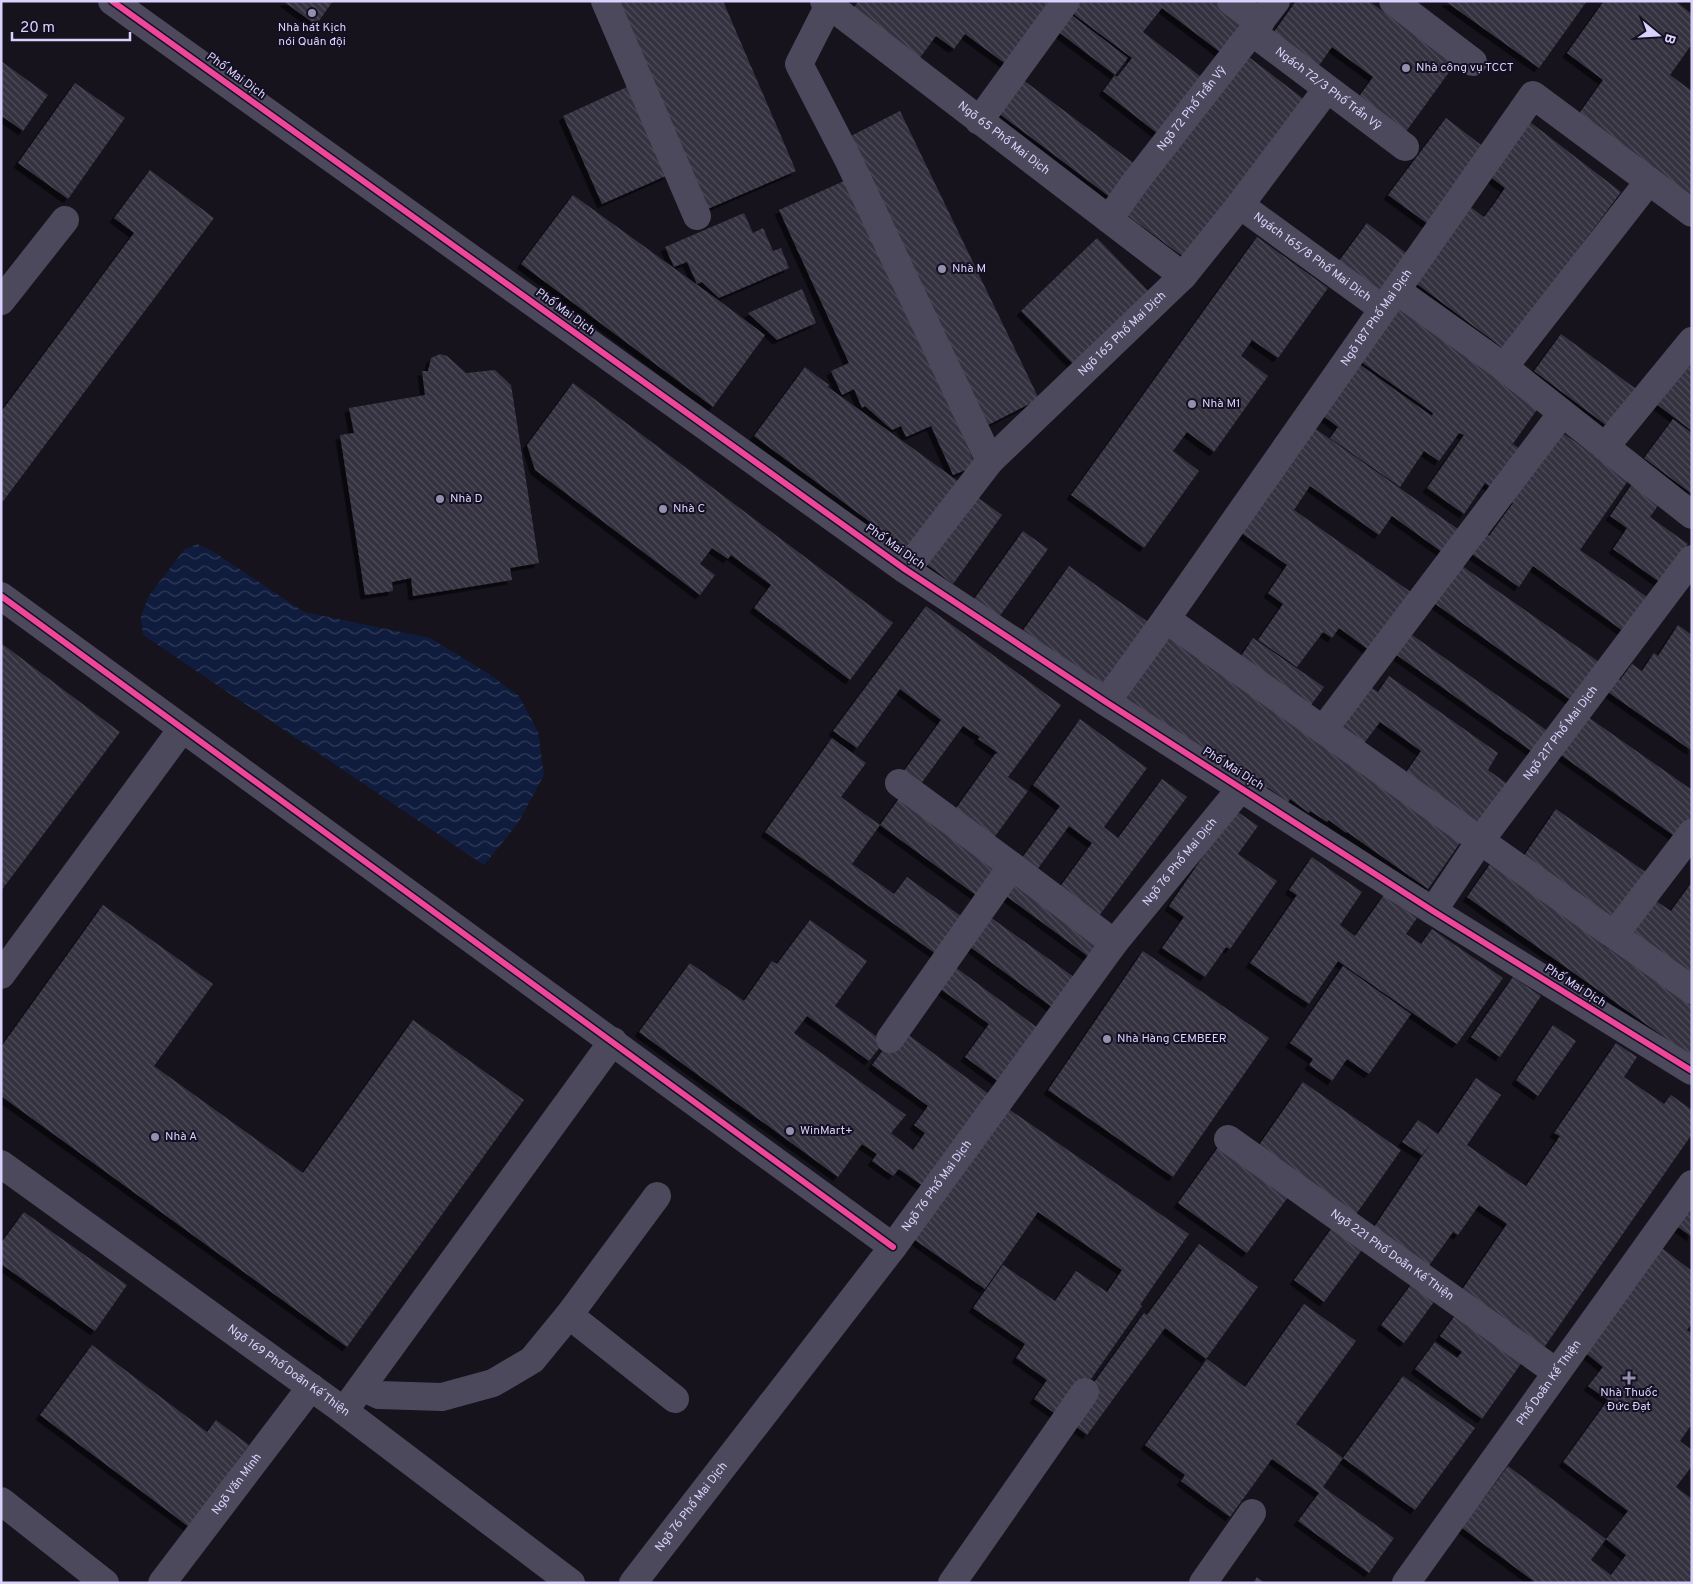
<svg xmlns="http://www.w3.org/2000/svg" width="1693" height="1584" font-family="Overpass,sans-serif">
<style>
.water{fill:url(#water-waves)}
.building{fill:url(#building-back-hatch);filter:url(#shadow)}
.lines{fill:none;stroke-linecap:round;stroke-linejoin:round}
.minor{stroke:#4c495d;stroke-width:28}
.cycleway-casing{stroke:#140f21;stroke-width:9}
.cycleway{stroke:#ed469a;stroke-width:6}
.poi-dot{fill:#958fae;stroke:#140f21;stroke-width:2}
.labels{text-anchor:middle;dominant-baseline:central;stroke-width:4;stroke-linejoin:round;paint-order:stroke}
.poi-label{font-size:12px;fill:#dad2fc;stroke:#140f21;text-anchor:start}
.street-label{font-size:12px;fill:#dad2fc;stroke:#140f21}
</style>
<defs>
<pattern id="water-waves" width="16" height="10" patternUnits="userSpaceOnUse" patternTransform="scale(1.25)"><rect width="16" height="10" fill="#101c3d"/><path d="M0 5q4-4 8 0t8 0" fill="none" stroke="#323c5a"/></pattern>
<pattern id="building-back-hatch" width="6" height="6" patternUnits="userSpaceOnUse" patternTransform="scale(1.25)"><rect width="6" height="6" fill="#34313f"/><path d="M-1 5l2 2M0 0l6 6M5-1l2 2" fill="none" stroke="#514e5c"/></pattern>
<filter id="shadow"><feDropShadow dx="-4.5" dy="4.5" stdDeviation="0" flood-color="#0009"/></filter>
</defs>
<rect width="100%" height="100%" fill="#16131d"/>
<!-- water -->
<path class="water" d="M 197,544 L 214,552 L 304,612 L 430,638 L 489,674 L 519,696 L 538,732 L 544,775 L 518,823 L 484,865 L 143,635 L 141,617 L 148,597 L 184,550 Z"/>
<!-- building -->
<path class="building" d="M 283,1 L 333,1 L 316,25 Z
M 613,1 L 723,1 L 796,171 L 703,211 Z
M 858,1 L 1054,1 L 1007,65 L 965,34 L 954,49 L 936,36 L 919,59 L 853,9 Z
M 1075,1 L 1226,1 L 1250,20 L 1224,55 L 1162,8 L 1143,32 L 1205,80 L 1162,137 L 1103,91 L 1115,75 L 1117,77 L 1132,58 L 1068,10 Z
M 1296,1 L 1369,1 L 1455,64 L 1402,137 L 1355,102 L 1373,77 L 1332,47 L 1315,71 L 1269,39 Z
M 1445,1 L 1587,1 L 1539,68 Z
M 1604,1 L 1675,1 L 1692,14 L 1692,44 L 1670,75 L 1692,91 L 1692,197 L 1578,115 L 1603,80 L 1567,53 Z
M 1069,13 L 1128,58 L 1115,75 L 1056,30 Z
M 1241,51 L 1305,100 L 1186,259 L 1119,209 Z
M 1,61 L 48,95 L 23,131 L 3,117 L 1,120 Z
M 1018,76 L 1139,167 L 1115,201 L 993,109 Z
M 75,83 L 125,118 L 68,199 L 18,163 Z
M 629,86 L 668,175 L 602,204 L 563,116 Z
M 900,111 L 1039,399 L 984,427 L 845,139 Z
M 1446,118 L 1489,151 L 1432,227 L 1388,195 Z
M 1526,119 L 1621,192 L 1504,349 L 1409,278 L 1465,203 L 1484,217 L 1494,204 L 1505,188 L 1485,173 Z
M 150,170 L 214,218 L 1,504 L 1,412 L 134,233 L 114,218 Z
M 853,177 L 976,466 L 953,475 L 931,426 L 906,437 L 901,426 L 892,430 L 865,406 L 862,408 L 854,389 L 842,395 L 831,371 L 849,363 L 779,210 Z
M 573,195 L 721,302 L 765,335 L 713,407 L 521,264 Z
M 744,213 L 753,233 L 763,228 L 773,251 L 781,248 L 789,268 L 719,298 L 702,282 L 697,284 L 687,262 L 674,267 L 665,247 Z
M 1367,223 L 1410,256 L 1382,294 L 1339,261 Z
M 1257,237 L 1328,288 L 1278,358 L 1252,340 L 1241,356 L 1268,376 L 1214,452 L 1187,432 L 1173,451 L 1199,471 L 1144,548 L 1071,495 Z
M 1097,238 L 1156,299 L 1081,372 L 1021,311 Z
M 802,289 L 816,323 L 777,340 L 748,313 Z
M 1397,303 L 1541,404 L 1490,476 L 1513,444 L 1536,460 L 1557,429 L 1607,464 L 1634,472 L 1580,550 L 1647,597 L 1623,631 L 1533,566 L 1519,587 L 1452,540 L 1467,519 L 1489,536 L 1513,503 L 1485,483 L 1464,514 L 1427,488 L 1464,435 L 1459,433 L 1439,461 L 1424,451 L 1400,487 L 1330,438 L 1338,427 L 1318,412 L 1355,361 L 1432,416 L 1433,413 L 1357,359 Z
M 1692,328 L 1692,431 L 1643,394 Z
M 1561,334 L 1643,394 L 1615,432 L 1534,371 Z
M 440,354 L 447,356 L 466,373 L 495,370 L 511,385 L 539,563 L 510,568 L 512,580 L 413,596 L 411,578 L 392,582 L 393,591 L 365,595 L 340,435 L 354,433 L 349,408 L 425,395 L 422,371 L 428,371 L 431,358 Z
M 805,367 L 829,385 L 828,387 L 962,484 L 912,553 L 754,436 Z
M 573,383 L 893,623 L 850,680 L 754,608 L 771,585 L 731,555 L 728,559 L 712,548 L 700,564 L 715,575 L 700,595 L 535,470 L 527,445 Z
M 1673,419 L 1692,433 L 1692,494 L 1644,458 Z
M 1310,425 L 1458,529 L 1442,552 L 1392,516 L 1379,535 L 1310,486 L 1294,510 L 1418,597 L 1398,625 L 1552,734 L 1537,755 L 1384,646 L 1377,656 L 1339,628 L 1332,638 L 1323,632 L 1297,667 L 1258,640 L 1283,604 L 1268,593 L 1287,565 L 1237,530 Z
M 1634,481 L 1662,500 L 1650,517 L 1688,544 L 1661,583 L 1613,549 L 1627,528 L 1610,516 Z
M 970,492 L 1002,515 L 953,584 L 921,560 Z
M 1023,531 L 1048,549 L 999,617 L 974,599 Z
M 1442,552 L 1602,664 L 1575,703 L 1417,591 Z
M 1069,566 L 1151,624 L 1102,691 L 1021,633 Z
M 926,606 L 1061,705 L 1008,777 L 1028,791 L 988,846 L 949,818 L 995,754 L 998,753 L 978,739 L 980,737 L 963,726 L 915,792 L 898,779 L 941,720 L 900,689 L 857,748 L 833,731 Z
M 1678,625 L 1692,635 L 1692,751 L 1605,690 L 1615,676 L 1620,680 L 1632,664 L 1642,671 L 1654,653 L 1658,656 Z
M 1165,629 L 1462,840 L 1428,889 L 1347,832 L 1346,833 L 1329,820 L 1327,822 L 1310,811 L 1309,813 L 1290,799 L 1288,802 L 1267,787 L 1265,791 L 1114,700 Z
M 1253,638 L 1324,687 L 1309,708 L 1239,659 Z
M 1,643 L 120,732 L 1,891 Z
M 1352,675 L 1378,692 L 1389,676 L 1498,753 L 1488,770 L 1509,785 L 1477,830 L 1402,778 L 1421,751 L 1380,722 L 1362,746 L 1329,722 Z
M 1588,717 L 1692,790 L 1692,824 L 1680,840 L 1561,755 Z
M 1080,719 L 1147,768 L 1104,827 L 1118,838 L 1162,779 L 1187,797 L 1093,924 L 1054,895 L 1092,843 L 1069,826 L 1031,878 L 1016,866 L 1060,806 L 1033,785 Z
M 832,738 L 866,763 L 841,797 L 880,825 L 852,864 L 894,894 L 907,877 L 969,922 L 943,959 L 765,832 Z
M 905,790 L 1009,866 L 984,901 L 880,825 Z
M 1556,809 L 1654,878 L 1644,893 L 1671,911 L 1692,882 L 1692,984 L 1519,863 Z
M 1235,810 L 1258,826 L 1238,854 L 1277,881 L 1230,949 L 1226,947 L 1205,977 L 1162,948 L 1184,917 L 1169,906 Z
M 1312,857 L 1362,892 L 1340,925 L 1355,936 L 1384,895 L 1417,918 L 1406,934 L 1421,944 L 1432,929 L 1503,978 L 1457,1044 L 1338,961 L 1309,1004 L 1250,963 L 1297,895 L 1289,890 Z
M 1493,860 L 1606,940 L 1603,945 L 1658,983 L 1662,977 L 1692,1005 L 1692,1057 L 1467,897 Z
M 1013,870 L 1107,939 L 1093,960 L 998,890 Z
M 103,905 L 213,984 L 154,1066 L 303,1173 L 413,1020 L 524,1100 L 347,1347 L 1,1096 L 1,1047 Z
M 983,912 L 1078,980 L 1056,1010 L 962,941 Z
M 810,920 L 867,961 L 835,1006 L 884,1042 L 869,1061 L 807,1016 L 794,1033 L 906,1115 L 891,1133 L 913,1150 L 925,1133 L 914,1125 L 928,1106 L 872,1065 L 899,1028 L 993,1097 L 927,1189 L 899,1169 L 893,1176 L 872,1161 L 877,1154 L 862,1144 L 838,1177 L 639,1032 L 690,963 L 744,1001 L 772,961 L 777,964 Z
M 1143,951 L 1269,1038 L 1173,1177 L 1048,1090 Z
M 947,961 L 1042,1031 L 1003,1085 L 965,1057 L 989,1024 L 932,983 Z
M 1343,966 L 1411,1014 L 1369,1074 L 1347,1059 L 1332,1081 L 1309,1065 L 1313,1059 L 1290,1043 Z
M 1513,977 L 1541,996 L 1500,1057 L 1471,1037 Z
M 1553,1025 L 1576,1041 L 1538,1096 L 1516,1080 Z
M 1616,1043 L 1637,1057 L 1624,1077 L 1664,1104 L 1671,1095 L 1692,1110 L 1692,1134 L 1541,1352 L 1459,1294 L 1507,1224 L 1479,1205 L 1458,1235 L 1453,1232 L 1423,1274 L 1368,1236 L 1433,1140 L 1422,1155 L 1402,1142 L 1418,1120 L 1438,1134 L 1476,1078 L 1501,1095 L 1467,1145 L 1526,1186 L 1560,1136 L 1554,1133 Z
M 1303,1082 L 1401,1150 L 1350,1223 L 1252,1155 Z
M 1000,1103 L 1189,1234 L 1140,1305 L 1142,1306 L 1063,1419 L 1034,1399 L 1047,1380 L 1016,1358 L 1025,1344 L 973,1308 L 1003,1265 L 1055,1301 L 1076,1271 L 1107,1292 L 1122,1270 L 1038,1212 L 985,1289 L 912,1238 Z
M 1224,1139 L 1294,1189 L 1247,1253 L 1178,1203 Z
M 1692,1203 L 1692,1237 L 1675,1225 Z
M 24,1212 L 127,1285 L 95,1331 L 1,1264 L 1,1243 Z
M 1337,1221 L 1367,1243 L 1324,1302 L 1294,1280 Z
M 1199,1244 L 1258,1287 L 1206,1359 L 1165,1328 L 1087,1435 L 1067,1420 L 1144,1313 L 1147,1315 Z
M 1659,1246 L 1692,1271 L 1692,1323 L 1687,1330 L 1692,1333 L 1692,1424 L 1680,1441 L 1692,1450 L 1692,1466 L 1676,1487 L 1692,1499 L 1692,1583 L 1536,1583 L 1462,1528 L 1508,1466 L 1606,1539 L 1591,1560 L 1611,1575 L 1626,1555 L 1606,1539 L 1628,1511 L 1563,1462 L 1608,1400 L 1588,1386 L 1603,1367 L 1582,1350 Z
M 1416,1278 L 1439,1295 L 1404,1343 L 1381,1325 Z
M 1304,1304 L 1356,1341 L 1296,1424 L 1343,1458 L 1323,1487 L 1394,1538 L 1369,1573 L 1298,1521 L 1319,1493 L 1272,1459 L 1230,1517 L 1181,1481 L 1185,1475 L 1145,1445 L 1207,1359 L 1245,1387 Z
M 1459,1310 L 1525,1358 L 1482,1419 L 1415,1369 L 1435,1342 L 1457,1358 L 1462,1352 L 1440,1336 Z
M 92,1345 L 207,1432 L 216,1420 L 249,1445 L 189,1527 L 40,1415 Z
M 1403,1376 L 1475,1428 L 1415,1510 L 1343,1458 Z
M 1257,1577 L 1265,1583 L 1253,1583 Z"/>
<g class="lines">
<!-- minor -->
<g class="minor">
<path d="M 112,1 L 906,570 L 1106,702 L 1433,911 L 1692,1071"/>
<path d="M 605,1 L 697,216"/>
<path id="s1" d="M 824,1 L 1183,276"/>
<path d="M 831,1 L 799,64 L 848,159 L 990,461"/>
<path d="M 1231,1 L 1260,23"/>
<path d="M 1393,1 L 1473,62"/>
<path id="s2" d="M 1252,32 L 1405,147"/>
<path d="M 979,121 L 1066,1"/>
<path id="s3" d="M 1240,205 L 1383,309"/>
<path id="s4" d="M 1109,219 L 1136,181 L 1276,1"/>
<path d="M 1396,290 L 1504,367 L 1692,515"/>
<path d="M 1,301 L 65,220"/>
<path d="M 1504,367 L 1649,181"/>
<path d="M 1605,447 L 1692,341"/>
<path id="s5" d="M 906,570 L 990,461 L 1183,276 L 1240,205 L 1327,89"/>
<path d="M 1,596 C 298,814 597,1029 893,1247"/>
<path d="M 1166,619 L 1692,990"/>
<path id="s6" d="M 1106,702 L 1166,619 L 1533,95 L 1692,213"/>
<path d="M 1323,730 L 1562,413"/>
<path d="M 899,783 L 1012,866 L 1114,943"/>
<path id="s7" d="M 1433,911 L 1480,841 L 1692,559"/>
<path d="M 1614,935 L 1692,833"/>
<path d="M 1,975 L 182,729"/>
<path d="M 890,1039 L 1012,866"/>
<path id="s8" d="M 1228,1139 L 1556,1372"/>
<path id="s9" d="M 1,1164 L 344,1411 L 571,1583"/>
<path d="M 569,1315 L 675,1399"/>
<path d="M 362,1387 L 379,1395 L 442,1397 L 493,1383 L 532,1360 L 569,1315 L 657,1196"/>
<path d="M 344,1411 L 613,1041"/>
<path d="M 1,1501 L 105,1583"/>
<path id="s10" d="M 162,1583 L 311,1387"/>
<path id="s11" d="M 633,1583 L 893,1247 L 1114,943 L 1241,788"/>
<path d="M 952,1583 L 1085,1392"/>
<path d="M 1203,1583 L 1252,1513"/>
<path id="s12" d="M 1406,1583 L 1692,1184"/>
</g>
<defs>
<path id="cycleway" d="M 112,1 L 906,570 L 1106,702 L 1433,911 L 1692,1071
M 1,596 C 298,814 597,1029 893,1247"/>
</defs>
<!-- cycleway casing -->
<use href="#cycleway" class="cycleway-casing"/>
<!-- cycleway -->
<use href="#cycleway" class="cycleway"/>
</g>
<!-- markers -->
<g class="poi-dot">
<circle cx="312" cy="13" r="5"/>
<circle cx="1406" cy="68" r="5"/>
<circle cx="942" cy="269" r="5"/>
<circle cx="1192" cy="404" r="5"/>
<circle cx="440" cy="499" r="5"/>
<circle cx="663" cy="509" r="5"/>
<circle cx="1107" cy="1039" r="5"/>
<circle cx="790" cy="1131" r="5"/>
<circle cx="155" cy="1137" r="5"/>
<path d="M1626.5 1370.5h5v5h5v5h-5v5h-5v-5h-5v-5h5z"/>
</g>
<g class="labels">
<!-- poi labels -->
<g class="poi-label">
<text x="312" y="28" text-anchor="middle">Nhà hát Kịch<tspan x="312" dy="14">nói Quân đội</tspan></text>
<text x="1416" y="68">Nhà công vụ TCCT</text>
<text x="952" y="269">Nhà M</text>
<text x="1202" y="404">Nhà M1</text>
<text x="450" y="499">Nhà D</text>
<text x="673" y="509">Nhà C</text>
<text x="1117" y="1039">Nhà Hàng CEMBEER</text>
<text x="800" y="1131">WinMart+</text>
<text x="165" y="1137">Nhà A</text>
<text x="1629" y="1393" text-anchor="middle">Nhà Thuốc<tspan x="1629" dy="14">Đức Đạt</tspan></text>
</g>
<!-- street labels -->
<g class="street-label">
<text transform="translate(236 76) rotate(36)">Phố Mai Dịch</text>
<text stroke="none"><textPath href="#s2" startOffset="95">Ngách 72/3 Phố Trần Vỹ</textPath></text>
<text stroke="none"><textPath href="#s4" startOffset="138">Ngõ 72 Phố Trần Vỹ</textPath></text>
<text stroke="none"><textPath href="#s1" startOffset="226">Ngõ 65 Phố Mai Dịch</textPath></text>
<text stroke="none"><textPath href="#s3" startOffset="89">Ngách 165/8 Phố Mai Dịch</textPath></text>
<text transform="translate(565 312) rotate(36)">Phố Mai Dịch</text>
<text stroke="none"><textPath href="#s6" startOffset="470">Ngõ 187 Phố Mai Dịch</textPath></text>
<text stroke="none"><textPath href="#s5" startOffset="321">Ngõ 165 Phố Mai Dịch</textPath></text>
<text transform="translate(895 547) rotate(35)">Phố Mai Dịch</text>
<text stroke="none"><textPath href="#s7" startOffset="219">Ngõ 217 Phố Mai Dịch</textPath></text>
<text transform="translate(1233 769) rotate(32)">Phố Mai Dịch</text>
<text stroke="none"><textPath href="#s11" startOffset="905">Ngõ 76 Phố Mai Dịch</textPath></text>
<text transform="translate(1575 986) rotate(32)">Phố Mai Dịch</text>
<text stroke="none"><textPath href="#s11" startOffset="500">Ngõ 76 Phố Mai Dịch</textPath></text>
<text stroke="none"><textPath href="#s8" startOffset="201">Ngõ 221 Phố Doãn Kế Thiện</textPath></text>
<text stroke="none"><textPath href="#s9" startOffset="354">Ngõ 169 Phố Doãn Kế Thiện</textPath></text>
<text stroke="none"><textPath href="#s12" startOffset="246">Phố Doãn Kế Thiện</textPath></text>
<text stroke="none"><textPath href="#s10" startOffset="124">Ngõ Văn Minh</textPath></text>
<text stroke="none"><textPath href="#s11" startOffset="96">Ngõ 76 Phố Mai Dịch</textPath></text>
</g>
</g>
<!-- border -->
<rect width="1693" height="1584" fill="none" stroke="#dad2fc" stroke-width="5"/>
<!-- north arrow -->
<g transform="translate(1658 35) rotate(108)" stroke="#140f21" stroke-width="4" paint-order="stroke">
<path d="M0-4L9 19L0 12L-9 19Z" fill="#dad2fc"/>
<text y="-8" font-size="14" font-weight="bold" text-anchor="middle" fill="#dad2fc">B</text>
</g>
<!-- scale -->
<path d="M12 32v8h118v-8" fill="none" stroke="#dad2fc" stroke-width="2.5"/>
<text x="20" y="32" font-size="15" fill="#dad2fc" stroke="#140f21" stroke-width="4" paint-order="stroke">20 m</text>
</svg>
